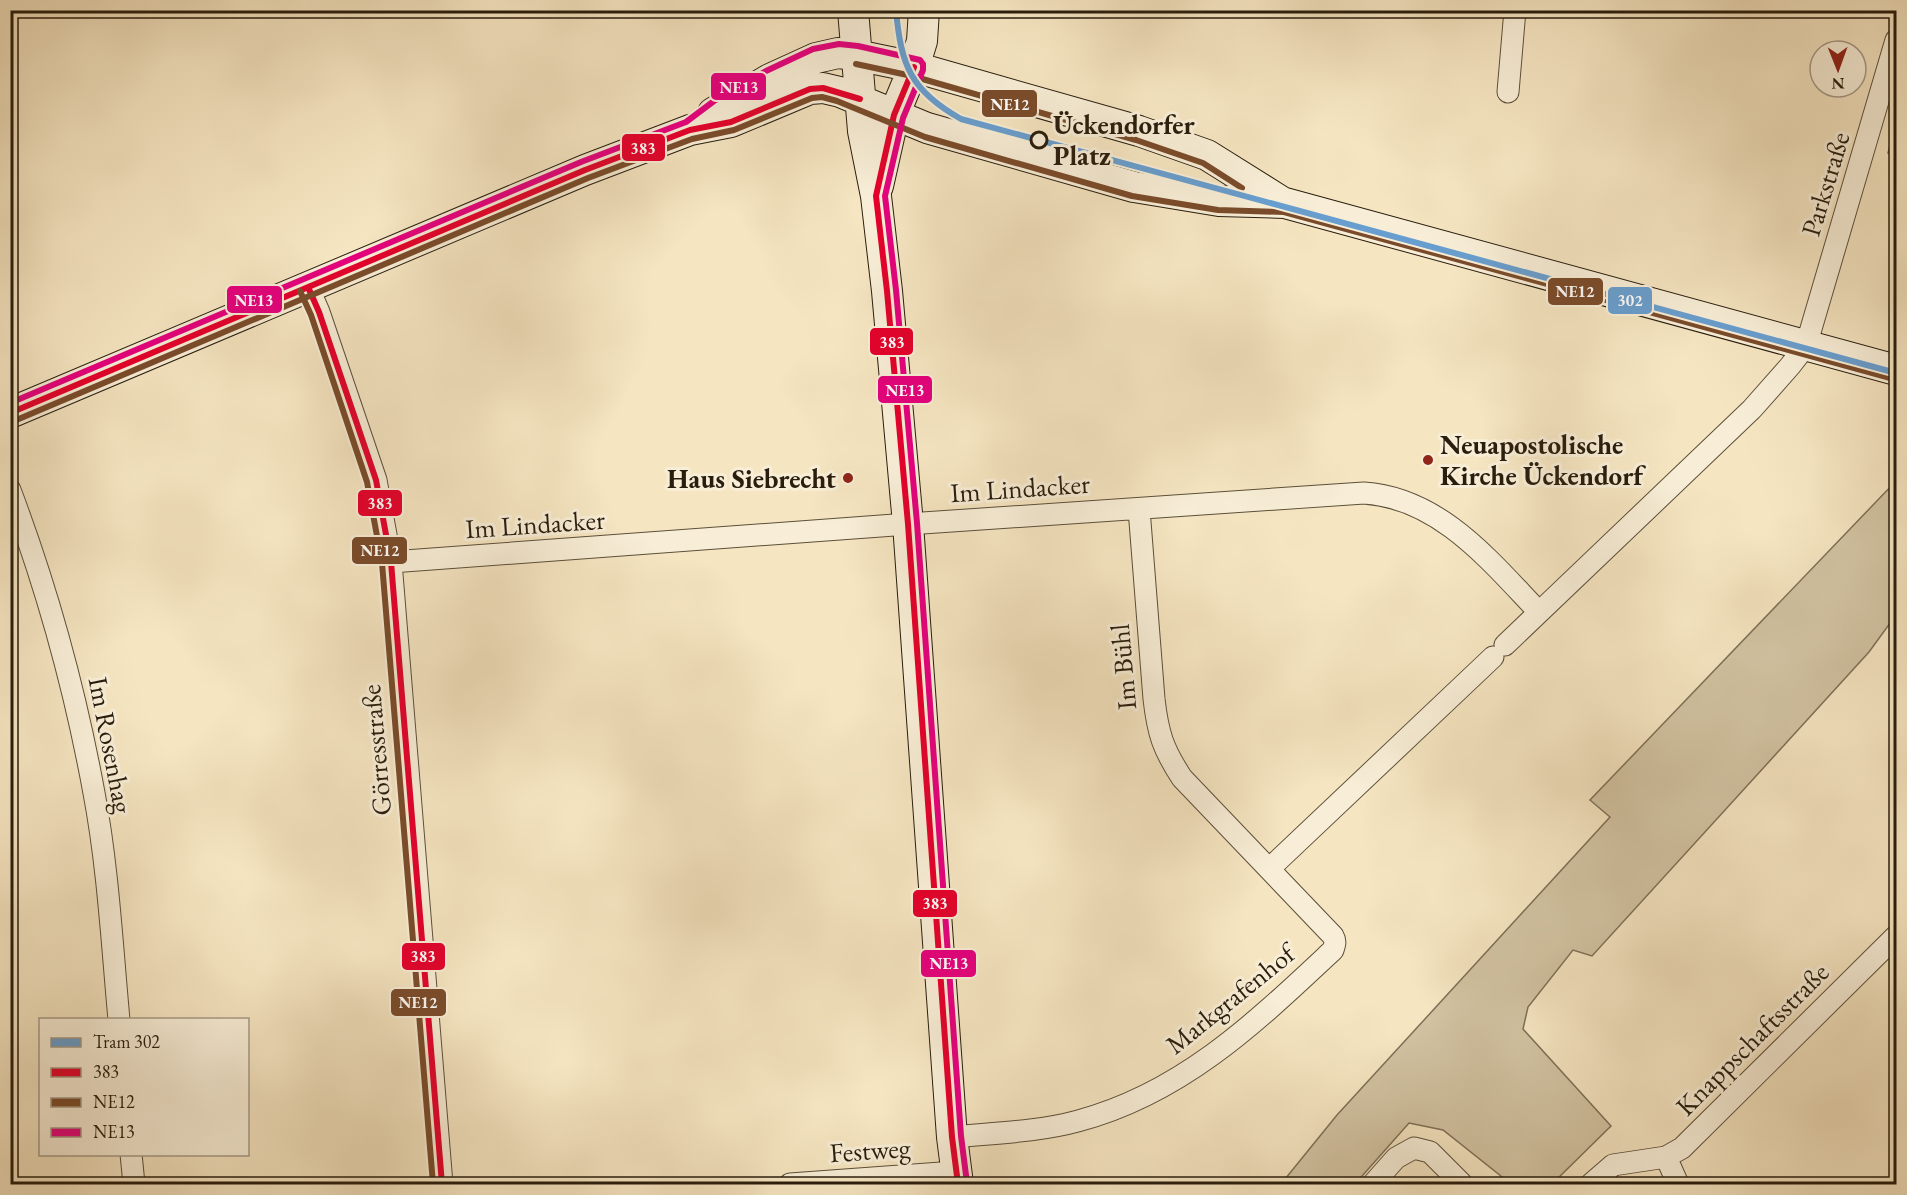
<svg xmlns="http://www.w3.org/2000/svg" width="1907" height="1195" font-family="'EB Garamond',serif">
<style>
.green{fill:#d2c3a2;stroke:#7e7058;stroke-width:1.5}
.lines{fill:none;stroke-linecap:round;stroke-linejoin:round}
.street-casing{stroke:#5c4f3a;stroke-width:23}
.secondary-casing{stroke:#291d0d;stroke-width:32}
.street{stroke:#f8eed7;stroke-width:21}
.secondary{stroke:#f8eed7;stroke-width:30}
.bus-1-casing{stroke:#f8eed7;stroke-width:10}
.bus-2-casing{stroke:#f8eed7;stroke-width:10}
.bus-3-casing{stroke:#f8eed7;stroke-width:10}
.bus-1{stroke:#e4002b;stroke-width:6}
.bus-2{stroke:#7a4b2a;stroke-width:6}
.bus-3{stroke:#e5007d;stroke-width:6}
.tram-1-casing{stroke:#f8eed7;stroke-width:10}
.tram-1{stroke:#689ecf;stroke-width:6}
.stop-dot{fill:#f8eed7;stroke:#291d0d;stroke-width:3}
.poi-dot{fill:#8f2418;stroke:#f8eed7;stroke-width:2}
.labels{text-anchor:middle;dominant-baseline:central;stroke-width:6;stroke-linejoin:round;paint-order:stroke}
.stop-label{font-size:27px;font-weight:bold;fill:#291d0d;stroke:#f8eed7;text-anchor:start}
.street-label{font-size:27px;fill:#291d0d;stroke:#f8eed7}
.poi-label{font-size:27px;font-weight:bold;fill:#291d0d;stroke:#f8eed7;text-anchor:start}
.line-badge{stroke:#f8eed7;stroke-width:2}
.badge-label{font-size:16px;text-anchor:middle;font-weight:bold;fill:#fff}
</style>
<rect width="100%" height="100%" fill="#f5e5c1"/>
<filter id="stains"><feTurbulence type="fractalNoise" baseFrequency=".00333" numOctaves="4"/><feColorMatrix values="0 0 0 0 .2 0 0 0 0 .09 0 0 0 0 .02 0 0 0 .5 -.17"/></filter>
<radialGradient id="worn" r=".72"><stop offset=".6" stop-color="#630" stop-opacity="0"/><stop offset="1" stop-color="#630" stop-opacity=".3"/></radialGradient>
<!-- green -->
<path class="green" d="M 1896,123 L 1896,156 L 1888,153 Z
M 1896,481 L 1896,615 L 1869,652 L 1592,956 L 1573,950 L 1528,1007 L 1523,1029 L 1611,1126 L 1552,1184 L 1511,1184 L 1443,1130 L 1409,1123 L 1355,1184 L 1281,1184 L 1337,1115 L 1610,817 L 1590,800 Z"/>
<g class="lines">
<defs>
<path id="street" d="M 1508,92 L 1515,10
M 308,287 L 319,312 L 376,480 L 391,562 L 442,1184
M 10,490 C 47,588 75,689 94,793 C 108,867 112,944 119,1020
M 391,562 L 908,524 L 1364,493 C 1440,498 1490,561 1539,612
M 1505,645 L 1752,409 L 1790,366 L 1804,348 L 1808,339 L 1896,40
M 1269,869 L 1493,657
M 952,1137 C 993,1133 1038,1132 1078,1121 C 1183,1093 1256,1022 1333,950 C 1335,944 1336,941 1333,936 L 1182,778 C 1163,749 1158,734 1154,699 L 1139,509
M 131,1154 L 134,1184
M 790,1184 L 955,1172
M 1373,1184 L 1396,1158 L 1414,1148 L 1430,1152 L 1462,1184
M 1591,1184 L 1613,1165 L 1666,1157
M 1678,1184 L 1666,1157 L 1682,1148 L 1896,936"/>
<path id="secondary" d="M 853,10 L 863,131 L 876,196 L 887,291 L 908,524 L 952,1137 L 958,1184
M 713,113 L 770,79 L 816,58 L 838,53 L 856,55 L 914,67 L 1139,131 L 1207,155 L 1282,202
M 878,186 L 894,115 L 914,67 L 922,41 L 924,10
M 10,413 L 585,170 L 690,130 L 731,122 L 810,89 L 823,88 L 840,92 L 927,128 L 1134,187 L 1219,201 L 1285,203 L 1896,370"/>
</defs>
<!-- street casing -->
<use href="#street" class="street-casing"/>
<!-- secondary casing -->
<use href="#secondary" class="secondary-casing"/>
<!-- street -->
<use href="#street" class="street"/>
<!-- secondary -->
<use href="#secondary" class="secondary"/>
<defs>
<path id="bus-1" d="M 914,67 L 894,115 L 876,196 L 887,291 L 908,524 L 952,1137 L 958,1184
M 308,287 L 319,312 L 376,480 L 391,562 L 442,1184
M 10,413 L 585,170 L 690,130 L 731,122 L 810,89 L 823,88 L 860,99"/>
<path id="bus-2" d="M 856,64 L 912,76 L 1136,140 L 1203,163 L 1242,188
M 300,291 L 311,315 L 367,482 L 382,563 L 433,1184
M 14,421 L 588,178 L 692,139 L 734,130 L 812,98 L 822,97 L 837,101 L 925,137 L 1132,196 L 1218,210 L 1284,212 L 1894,379"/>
<path id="bus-3" d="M 10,403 L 581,162 L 686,122 L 714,101 L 766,71 L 813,49 L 839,44 L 858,46 L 920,60 L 923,64 L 923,70 L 903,118 L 885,196 L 896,290 L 917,523 L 961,1136 L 967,1183"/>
</defs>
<!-- bus-1 casing -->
<use href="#bus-1" class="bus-1-casing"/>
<!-- bus-2 casing -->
<use href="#bus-2" class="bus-2-casing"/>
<!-- bus-3 casing -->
<use href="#bus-3" class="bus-3-casing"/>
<!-- bus-1 -->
<use href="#bus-1" class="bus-1"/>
<!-- bus-2 -->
<use href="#bus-2" class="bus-2"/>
<!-- bus-3 -->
<use href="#bus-3" class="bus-3"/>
<defs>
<path id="tram-1" d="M 896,10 C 901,66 911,91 961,119 L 1896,373"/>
</defs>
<!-- tram-1 casing -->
<use href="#tram-1" class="tram-1-casing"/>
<!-- tram-1 -->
<use href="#tram-1" class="tram-1"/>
</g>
<!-- markers -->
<circle class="stop-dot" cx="1039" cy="140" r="8"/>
<g class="poi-dot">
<circle cx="1428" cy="460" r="6"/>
<circle cx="848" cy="478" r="6"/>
</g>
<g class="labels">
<!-- stop labels -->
<g class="stop-label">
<text x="1053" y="124">Ückendorfer<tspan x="1053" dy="31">Platz</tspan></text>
</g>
<!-- street labels -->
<g class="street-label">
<text transform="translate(1825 184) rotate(-73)">Parkstraße</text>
<text transform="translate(1020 488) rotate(-4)">Im Lindacker</text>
<text transform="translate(535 524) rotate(-4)">Im Lindacker</text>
<text transform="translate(1123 667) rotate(-95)">Im Bühl</text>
<text transform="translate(111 745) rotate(79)">Im Rosenhag</text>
<text transform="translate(376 750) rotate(-95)">Görresstraße</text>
<text transform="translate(1230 999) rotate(-39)">Markgrafenhof</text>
<text transform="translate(1752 1039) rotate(-45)">Knappschaftsstraße</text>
<text transform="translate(870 1150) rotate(-4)">Festweg</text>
</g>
<!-- poi labels -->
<g class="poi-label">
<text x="1440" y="444">Neuapostolische<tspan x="1440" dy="31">Kirche Ückendorf</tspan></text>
<text x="836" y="478" text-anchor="end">Haus Siebrecht</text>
</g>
</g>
<g class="line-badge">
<rect x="710" y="72" width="57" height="29" rx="6" fill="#e5007d"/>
<rect x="981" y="89" width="57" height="29" rx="6" fill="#7a4b2a"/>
<rect x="621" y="133" width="45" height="29" rx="6" fill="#e4002b"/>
<rect x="1547" y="277" width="57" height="29" rx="6" fill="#7a4b2a"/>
<rect x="226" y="285" width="57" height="29" rx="6" fill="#e5007d"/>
<rect x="1607" y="286" width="46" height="29" rx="6" fill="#689ecf"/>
<rect x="869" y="327" width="45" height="29" rx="6" fill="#e4002b"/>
<rect x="877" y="375" width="56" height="29" rx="6" fill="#e5007d"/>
<rect x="357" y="489" width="46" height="28" rx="6" fill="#e4002b"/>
<rect x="351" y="536" width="57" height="29" rx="6" fill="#7a4b2a"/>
<rect x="912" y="889" width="46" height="29" rx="6" fill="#e4002b"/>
<rect x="401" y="942" width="45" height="29" rx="6" fill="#e4002b"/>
<rect x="920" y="949" width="57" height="29" rx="6" fill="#e5007d"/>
<rect x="390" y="988" width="57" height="29" rx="6" fill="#7a4b2a"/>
</g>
<g class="badge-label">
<text x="739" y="93">NE13</text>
<text x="1010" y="110">NE12</text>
<text x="643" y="154">383</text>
<text x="1575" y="297">NE12</text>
<text x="254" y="306">NE13</text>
<text x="1630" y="306">302</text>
<text x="892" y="348">383</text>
<text x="905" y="396">NE13</text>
<text x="380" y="509">383</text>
<text x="380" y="556">NE12</text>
<text x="935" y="909">383</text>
<text x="423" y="962">383</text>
<text x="949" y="969">NE13</text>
<text x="418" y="1008">NE12</text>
</g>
<!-- margin -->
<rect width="1907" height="1195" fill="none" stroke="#f5e5c1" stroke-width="36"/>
<rect x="12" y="12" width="1883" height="1171" fill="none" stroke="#291d0d" stroke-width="3"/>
<rect x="18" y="18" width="1871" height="1159" fill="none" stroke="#291d0d" stroke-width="1.5"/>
<!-- legend -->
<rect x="39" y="1018" width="210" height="138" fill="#f8eed7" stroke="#a59a86" stroke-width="1.5"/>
<rect x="51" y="1038" width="30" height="9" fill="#689ecf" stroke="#a59a86" stroke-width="1.5"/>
<text x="93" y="1048" font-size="18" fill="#291d0d">Tram 302</text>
<rect x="51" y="1068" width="30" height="9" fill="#e4002b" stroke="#a59a86" stroke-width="1.5"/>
<text x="93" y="1078" font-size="18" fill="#291d0d">383</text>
<rect x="51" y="1098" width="30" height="9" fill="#7a4b2a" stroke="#a59a86" stroke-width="1.5"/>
<text x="93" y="1108" font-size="18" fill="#291d0d">NE12</text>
<rect x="51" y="1128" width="30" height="9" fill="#e5007d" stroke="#a59a86" stroke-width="1.5"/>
<text x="93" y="1138" font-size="18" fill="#291d0d">NE13</text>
<!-- north arrow -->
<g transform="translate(1838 69) rotate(179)"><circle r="28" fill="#f8eed7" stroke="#a59a86" stroke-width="1.5"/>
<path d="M0-4.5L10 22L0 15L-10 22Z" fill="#8f2418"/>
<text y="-9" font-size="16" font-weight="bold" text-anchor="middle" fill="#291d0d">N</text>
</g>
<rect width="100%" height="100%" filter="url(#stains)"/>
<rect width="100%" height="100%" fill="url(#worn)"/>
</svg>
